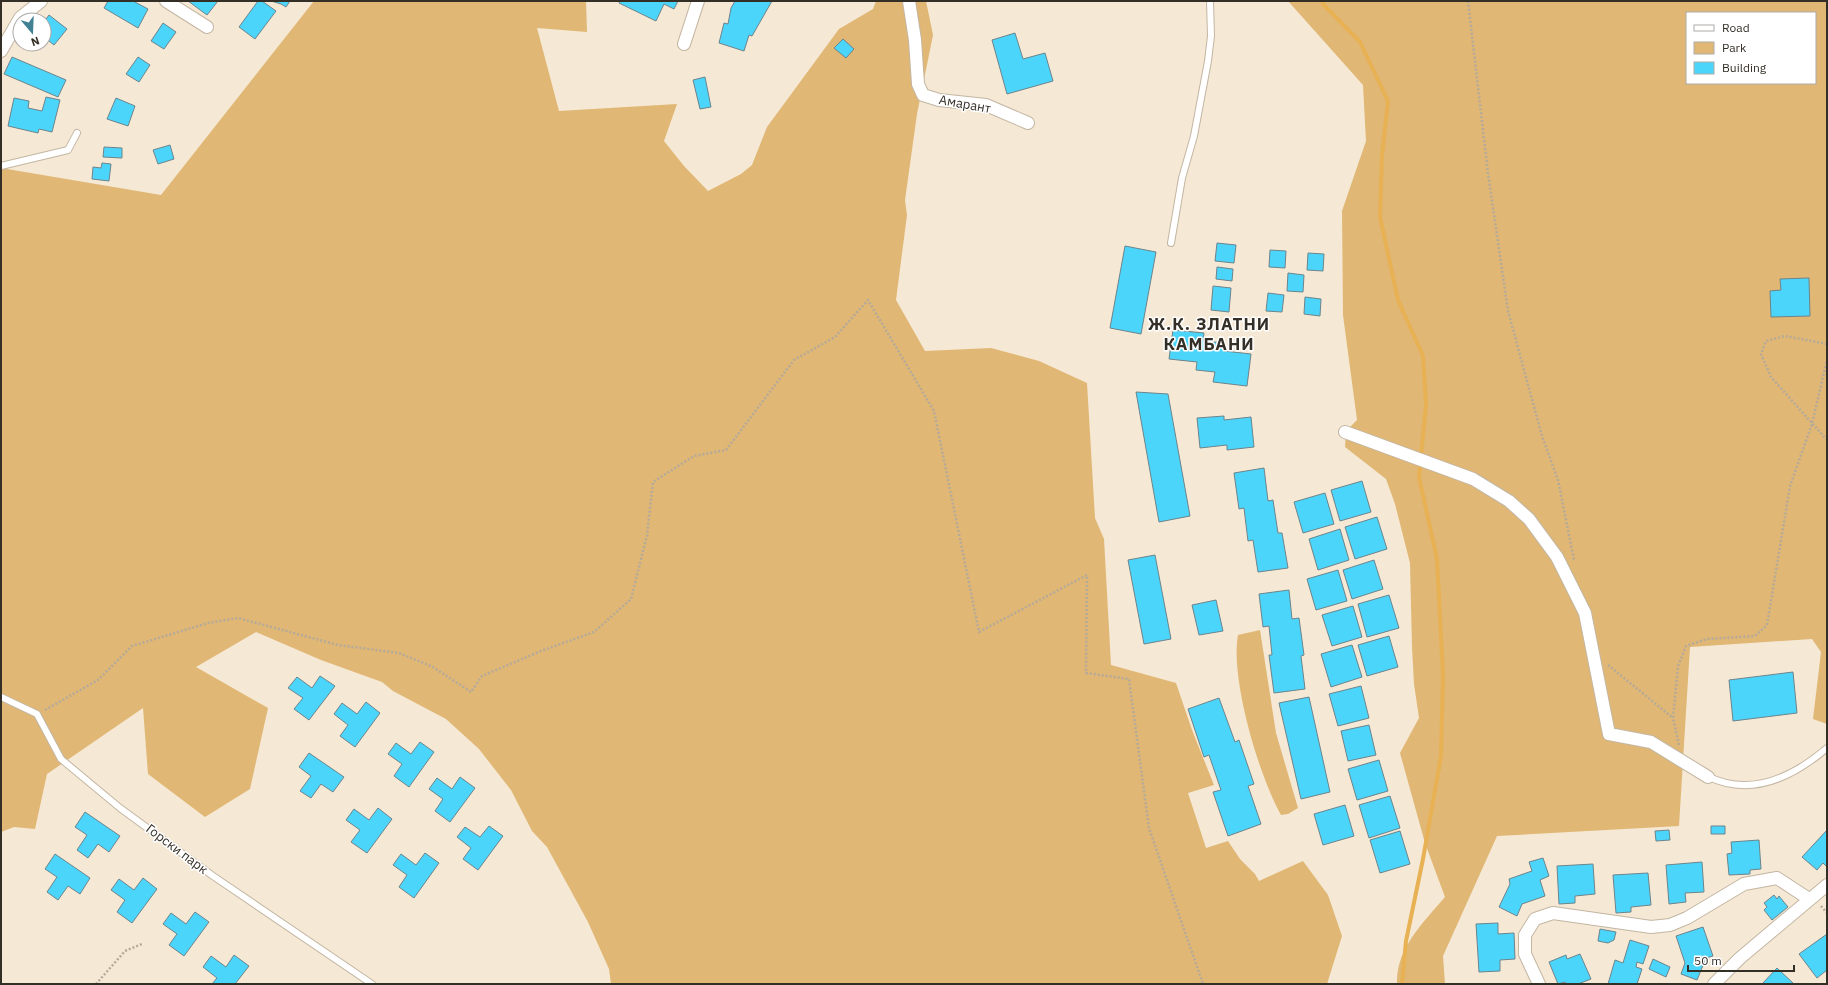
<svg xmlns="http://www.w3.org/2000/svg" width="1828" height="985" font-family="'IBM Plex Sans',sans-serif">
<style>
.green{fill:#e0b774;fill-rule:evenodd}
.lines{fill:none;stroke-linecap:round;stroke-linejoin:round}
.stream{stroke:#e7b154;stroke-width:4}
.building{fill:#4cd5fb;stroke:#6c848c}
.lane-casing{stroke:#c3b6a3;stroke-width:8}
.street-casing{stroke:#c3b6a3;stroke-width:14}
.path{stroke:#b5aa9a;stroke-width:2.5;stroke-dasharray:2 2;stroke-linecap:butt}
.lane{stroke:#fff;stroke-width:6}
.street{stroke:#fff;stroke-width:12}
.labels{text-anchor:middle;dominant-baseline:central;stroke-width:3;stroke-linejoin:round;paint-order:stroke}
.street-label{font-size:13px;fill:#332e26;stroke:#fff}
.district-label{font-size:17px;font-weight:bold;letter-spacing:1px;fill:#332e26;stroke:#fff}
</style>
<rect width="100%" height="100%" fill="#f5e8d4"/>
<!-- green -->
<path class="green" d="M 314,1 L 586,1 L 587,32 L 537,28 L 559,111 L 677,104 L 664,141 L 684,166 L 708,191 L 741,174 L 752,165 L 767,127 L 839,29 L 873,9 L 876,1 L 926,1 L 933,35 L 917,114 L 905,200 L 907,215 L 896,300 L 925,351 L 991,348 L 1039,361 L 1087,383 L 1095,518 L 1104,539 L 1111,665 L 1176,683 L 1192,730 L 1214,785 L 1188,793 L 1206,848 L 1228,841 L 1240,859 L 1255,874 L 1259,881 L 1303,861 L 1328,895 L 1342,936 L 1327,984 L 611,984 L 609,969 L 588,922 L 547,847 L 532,831 L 511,790 L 479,749 L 446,719 L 393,691 L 382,682 L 321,660 L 256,632 L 196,667 L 268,708 L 250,789 L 205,817 L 148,774 L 143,708 L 47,774 L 35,829 L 14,827 L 1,832 L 1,168 L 161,195 Z
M 1288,1 L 1827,1 L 1827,724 L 1813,719 L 1821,652 L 1812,639 L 1690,647 L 1679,826 L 1497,836 L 1443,956 L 1445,984 L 1397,984 C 1396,948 1423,923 1445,897 L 1425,843 L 1400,753 L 1419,718 L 1414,684 L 1412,647 L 1410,563 L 1395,504 L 1386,479 L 1345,447 L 1346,431 L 1357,420 L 1343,315 L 1342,211 L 1366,141 L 1363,85 ZM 1687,13 L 1815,13 L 1815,83 L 1687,83 Z
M 1260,630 L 1276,733 L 1298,808 L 1288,814 L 1281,815 C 1259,776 1230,679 1238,635 Z"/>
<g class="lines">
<!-- stream -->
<path class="stream" d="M 1322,1 L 1323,4 L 1360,42 L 1388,101 L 1382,156 L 1380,217 L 1398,300 L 1423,356 L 1426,405 L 1419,477 L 1437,559 L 1443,675 L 1441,756 L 1423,859 L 1406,941 L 1402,984"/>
</g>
<!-- building -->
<path class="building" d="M 108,1 L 133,1 L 148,9 L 138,28 L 104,8 Z
M 188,1 L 218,1 L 207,15 Z
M 258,1 L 262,1 L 276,11 L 255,39 L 239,27 Z
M 271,1 L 290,1 L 286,7 L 281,4 Z
M 620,1 L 678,1 L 674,9 L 664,4 L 656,21 L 619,3 Z
M 735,1 L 772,1 L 752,36 L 749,35 L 744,51 L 719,43 L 724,23 L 728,24 L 731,8 Z
M 49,15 L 67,29 L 54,45 L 44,37 L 44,22 Z
M 163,23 L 176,32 L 164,49 L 151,41 Z
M 1015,33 L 1023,59 L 1045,53 L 1053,81 L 1007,94 L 992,40 Z
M 843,39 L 854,49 L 846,58 L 834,48 Z
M 12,57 L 66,80 L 58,97 L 4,74 Z
M 138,57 L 150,65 L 139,82 L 126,74 Z
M 705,77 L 711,107 L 700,109 L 693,80 Z
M 46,97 L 60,100 L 52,132 L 39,129 L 38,133 L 8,126 L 14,98 L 29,101 L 28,108 L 42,111 Z
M 116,98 L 135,106 L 128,126 L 107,119 Z
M 170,145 L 174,159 L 158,164 L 153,150 Z
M 104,147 L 122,148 L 122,158 L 103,157 Z
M 102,163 L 111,164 L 109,181 L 92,179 L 93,167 L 101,168 Z
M 1217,243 L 1236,245 L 1234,263 L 1215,261 Z
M 1125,246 L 1156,252 L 1141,334 L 1110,328 Z
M 1270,250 L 1286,251 L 1285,268 L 1269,267 Z
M 1308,253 L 1324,254 L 1323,271 L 1307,270 Z
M 1217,267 L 1233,269 L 1232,281 L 1216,279 Z
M 1288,273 L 1304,275 L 1303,292 L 1287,291 Z
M 1809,278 L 1810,316 L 1771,317 L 1770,291 L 1781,290 L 1780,279 Z
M 1213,286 L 1231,288 L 1229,312 L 1211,310 Z
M 1268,293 L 1284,295 L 1282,312 L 1266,311 Z
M 1305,297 L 1321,299 L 1320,316 L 1304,314 Z
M 1173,330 L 1204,333 L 1203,341 L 1225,343 L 1224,351 L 1251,354 L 1247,386 L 1213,382 L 1215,372 L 1196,370 L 1197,362 L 1169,359 Z
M 1136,392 L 1168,394 L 1190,516 L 1159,522 Z
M 1224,416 L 1224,420 L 1251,417 L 1254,447 L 1227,450 L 1227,445 L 1200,448 L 1197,418 Z
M 1264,468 L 1268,501 L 1273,500 L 1278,533 L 1282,533 L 1288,568 L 1258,572 L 1253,540 L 1248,541 L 1244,508 L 1239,509 L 1234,473 Z
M 1362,481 L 1371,512 L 1340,521 L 1331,490 Z
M 1325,493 L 1334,524 L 1303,533 L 1294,502 Z
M 1377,517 L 1387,549 L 1355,559 L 1345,527 Z
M 1340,529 L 1349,560 L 1318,570 L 1309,539 Z
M 1155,555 L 1171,639 L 1144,644 L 1128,560 Z
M 1374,560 L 1383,589 L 1352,599 L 1343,570 Z
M 1338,570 L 1347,601 L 1316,610 L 1307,579 Z
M 1289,590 L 1292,619 L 1299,618 L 1304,655 L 1301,656 L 1305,689 L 1274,693 L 1269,655 L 1272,655 L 1269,626 L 1263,627 L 1259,594 Z
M 1389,595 L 1399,628 L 1367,637 L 1358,604 Z
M 1216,600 L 1223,631 L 1199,635 L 1192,605 Z
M 1353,606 L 1362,637 L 1332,646 L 1322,615 Z
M 1389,636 L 1398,667 L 1367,676 L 1358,645 Z
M 1352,645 L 1362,677 L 1331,687 L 1321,654 Z
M 1793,672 L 1797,713 L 1733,721 L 1729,680 Z
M 320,676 L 335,686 L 309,720 L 294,709 L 303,698 L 288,688 L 297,677 L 312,688 Z
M 1361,686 L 1369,718 L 1338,726 L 1329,694 Z
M 1309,697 L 1330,792 L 1301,799 L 1279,703 Z
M 1219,698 L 1235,742 L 1239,740 L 1254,784 L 1248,786 L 1261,824 L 1228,836 L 1213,792 L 1221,790 L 1209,755 L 1204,757 L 1188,709 Z
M 366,702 L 380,713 L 355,747 L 340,736 L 348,725 L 334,714 L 342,703 L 357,714 Z
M 1369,725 L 1376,755 L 1348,761 L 1341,731 Z
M 420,742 L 434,752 L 409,787 L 394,776 L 402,764 L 388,754 L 396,743 L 411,754 Z
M 309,753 L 344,777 L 333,792 L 321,784 L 311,798 L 300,791 L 311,776 L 299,767 Z
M 1379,760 L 1388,791 L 1357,800 L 1348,769 Z
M 460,777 L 475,788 L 450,822 L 435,811 L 443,799 L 429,789 L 437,778 L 452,789 Z
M 1390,796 L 1400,828 L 1369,838 L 1359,805 Z
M 1345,805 L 1354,836 L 1323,845 L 1314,814 Z
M 378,808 L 392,819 L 367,853 L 351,842 L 360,830 L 346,820 L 354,809 L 369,820 Z
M 85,812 L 120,836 L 109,852 L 98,844 L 88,858 L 77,850 L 87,835 L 75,827 Z
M 489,826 L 503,836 L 478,870 L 463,859 L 471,848 L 457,837 L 465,827 L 480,837 Z
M 1711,826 L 1725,826 L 1725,834 L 1711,834 Z
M 1669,830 L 1670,840 L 1656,841 L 1655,831 Z
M 1827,830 L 1827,867 L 1823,863 L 1817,870 L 1802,857 Z
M 1400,831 L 1410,864 L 1380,873 L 1370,840 Z
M 1759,840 L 1761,869 L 1750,870 L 1750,874 L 1729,875 L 1727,854 L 1732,853 L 1731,842 Z
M 425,853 L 439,863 L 414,898 L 399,887 L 407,875 L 393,865 L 401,854 L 416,865 Z
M 55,854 L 90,878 L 80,894 L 68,886 L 58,900 L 47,892 L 57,877 L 45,869 Z
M 1543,858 L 1549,876 L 1540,880 L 1545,896 L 1522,904 L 1517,916 L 1499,907 L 1510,884 L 1509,879 L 1532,871 L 1529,862 Z
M 1702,862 L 1704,892 L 1685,893 L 1686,902 L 1669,904 L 1666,865 Z
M 1593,864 L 1595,894 L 1575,896 L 1575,903 L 1559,904 L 1557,866 Z
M 1648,873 L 1651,905 L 1631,907 L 1631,912 L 1616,913 L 1613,875 Z
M 143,878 L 157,889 L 132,923 L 117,912 L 125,900 L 111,890 L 119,879 L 134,890 Z
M 1774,895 L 1777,899 L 1779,896 L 1788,907 L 1772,920 L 1764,910 L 1767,907 L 1764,903 Z
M 195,912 L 209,922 L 184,956 L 169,945 L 177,934 L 163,924 L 171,913 L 186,924 Z
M 1498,923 L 1498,934 L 1514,933 L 1515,959 L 1500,960 L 1500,971 L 1479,972 L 1476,924 Z
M 1703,927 L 1713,956 L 1706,958 L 1697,980 L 1681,974 L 1685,963 L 1676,936 Z
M 1600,929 L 1616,932 L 1614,940 L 1608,943 L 1598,941 Z
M 1827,934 L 1827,970 L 1817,978 L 1799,954 Z
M 1630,940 L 1649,946 L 1643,964 L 1637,962 L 1636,967 L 1642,969 L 1637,984 L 1608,984 L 1615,960 L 1623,963 Z
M 1580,954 L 1591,979 L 1578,984 L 1566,984 L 1565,982 L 1558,984 L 1549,962 L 1566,955 L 1567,959 Z
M 234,955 L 249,966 L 235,984 L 212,984 L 217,978 L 203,967 L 211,956 L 226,967 Z
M 1653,959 L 1670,967 L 1666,977 L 1649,969 Z
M 1777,968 L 1794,984 L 1762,984 Z"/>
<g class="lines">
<defs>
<path id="lane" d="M 1,166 L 68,150 L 77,133
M 1171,243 L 1182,178 L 1194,136 L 1208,61 L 1211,36 L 1210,1
M 1,697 L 37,714 L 61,759 L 120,808 L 213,876 L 372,984
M 1707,776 C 1751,798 1793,777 1827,748"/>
<path id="street" d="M 166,1 L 207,27
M 909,1 L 915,40 L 918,84 L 923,95 L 939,100 L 986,105 L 1028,123
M 684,44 L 698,1
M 1,51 L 20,18 L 41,1
M 1345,432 L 1473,479 L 1509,501 L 1529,519 L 1557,557 L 1585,613 L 1609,734 L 1651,742 L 1708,777
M 1539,984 L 1525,954 L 1525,935 L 1535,919 L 1553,913 L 1651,927 L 1670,925 L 1687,918 L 1744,884 L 1777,878 L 1809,899
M 1714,984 L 1740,958 L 1827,885"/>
</defs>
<!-- lane casing -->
<use href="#lane" class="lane-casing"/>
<!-- street casing -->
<use href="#street" class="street-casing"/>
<!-- path -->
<path class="path" d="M 1468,1 L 1488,173 L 1508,311 L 1542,436 L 1558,480 L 1574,560
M 1827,344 L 1785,336 L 1766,341 L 1761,354 L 1771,377 L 1827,440
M 1608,665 L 1673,718
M 45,710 L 98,680 L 132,646 L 208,623 L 238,618 L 338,645 L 399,653 L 433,667 L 471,692 L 482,676 L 541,651 L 594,632 L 631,599 L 647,535 L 653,482 L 694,456 L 726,450 L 794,360 L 835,337 L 868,300 L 934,411 L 979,632 L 1087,575 L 1086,673 L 1129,679 L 1149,828 L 1203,984
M 1679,745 L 1673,718 L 1678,666 L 1686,646 L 1707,639 L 1755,636 L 1767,625 L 1790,486 L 1812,424 L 1827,360
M 1821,906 L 1827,913
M 96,984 L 125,951 L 142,944"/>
<!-- lane -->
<use href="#lane" class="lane"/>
<!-- street -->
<use href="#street" class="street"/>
</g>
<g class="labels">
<!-- street labels -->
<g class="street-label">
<text transform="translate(965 104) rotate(10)">Амарант</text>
<text transform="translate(177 849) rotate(37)">Горски парк</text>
</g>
<!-- district labels -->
<g class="district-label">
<text x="1209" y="324">Ж.К. ЗЛАТНИ<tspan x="1209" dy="20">КАМБАНИ</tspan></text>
</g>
</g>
<!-- border -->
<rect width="1828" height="985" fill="none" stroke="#332e26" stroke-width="4"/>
<!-- legend -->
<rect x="1686" y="12" width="130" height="72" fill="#ffffff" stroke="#adaba8"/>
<rect x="1694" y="25" width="20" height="6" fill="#ffffff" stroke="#adaba8"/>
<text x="1722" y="32" font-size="12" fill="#332e26">Road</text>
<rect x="1694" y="42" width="20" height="12" fill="#e0b774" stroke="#adaba8"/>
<text x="1722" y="52" font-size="12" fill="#332e26">Park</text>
<rect x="1694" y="62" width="20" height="12" fill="#4cd5fb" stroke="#adaba8"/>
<text x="1722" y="72" font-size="12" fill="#332e26">Building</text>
<!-- north arrow -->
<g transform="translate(32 32) rotate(161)"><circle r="19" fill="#ffffff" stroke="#adaba8"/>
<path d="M0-3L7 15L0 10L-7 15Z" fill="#418194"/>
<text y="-6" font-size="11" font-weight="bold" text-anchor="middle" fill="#332e26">N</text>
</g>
<!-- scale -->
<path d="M1688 965v6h106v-6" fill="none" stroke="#332e26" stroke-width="2"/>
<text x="1694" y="965" font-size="12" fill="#332e26" stroke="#ffffff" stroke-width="3" paint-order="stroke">50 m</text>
</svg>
